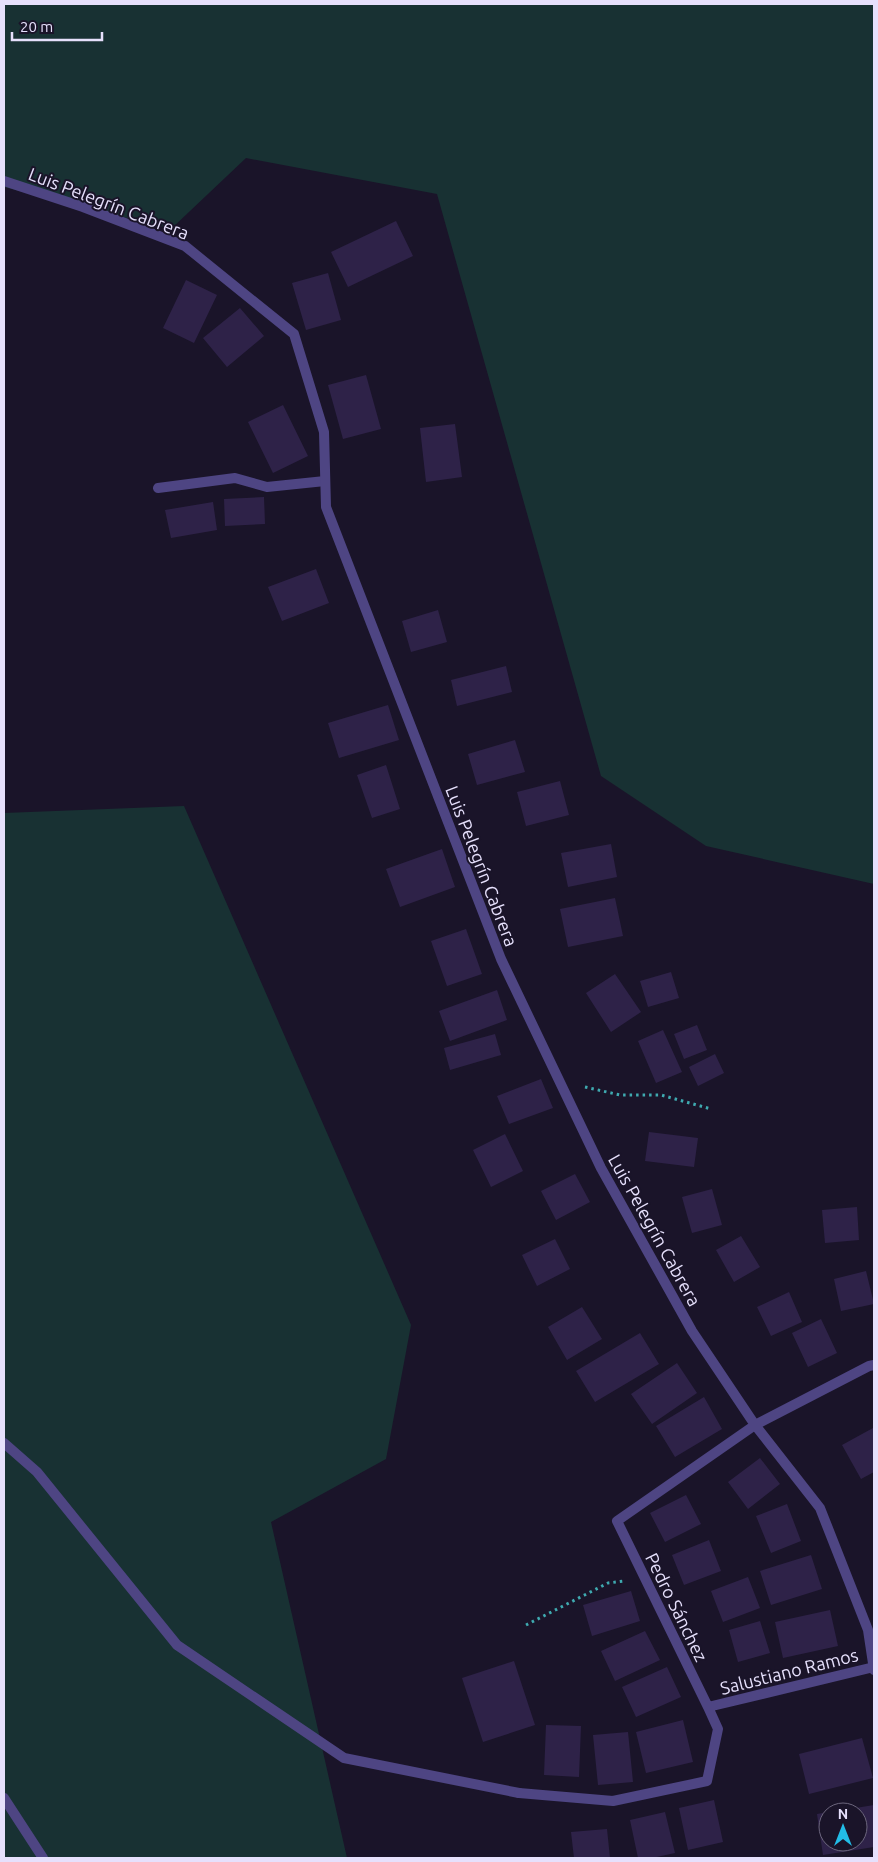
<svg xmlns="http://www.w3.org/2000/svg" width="878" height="1862" font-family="Ubuntu,sans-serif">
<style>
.green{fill:#183133}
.building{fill:#2e2248}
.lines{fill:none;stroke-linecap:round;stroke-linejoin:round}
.path{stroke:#3faab0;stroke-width:3;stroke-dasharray:2.5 4;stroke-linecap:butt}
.service{stroke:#4e4583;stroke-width:10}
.minor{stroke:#4e4583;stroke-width:10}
.labels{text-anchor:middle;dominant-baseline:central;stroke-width:4;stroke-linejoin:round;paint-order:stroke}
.street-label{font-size:18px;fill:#e6e0fc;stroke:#1a1429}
</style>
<rect width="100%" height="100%" fill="#1a1429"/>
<!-- green -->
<path class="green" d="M 4,4 L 874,4 L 874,884 L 706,846 L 601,776 L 437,194 L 246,158 L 171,229 L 4,187 Z
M 184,806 L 411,1325 L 386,1459 L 271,1522 L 347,1858 L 4,1858 L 4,813 Z"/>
<!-- building -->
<path class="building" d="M 396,221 L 413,256 L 348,287 L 331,252 Z
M 328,273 L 341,320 L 306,330 L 292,283 Z
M 186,280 L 217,295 L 194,343 L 163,328 Z
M 240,308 L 264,336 L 227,367 L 203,338 Z
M 366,375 L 381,429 L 343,439 L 328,385 Z
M 283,405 L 308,456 L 273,473 L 248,422 Z
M 455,424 L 462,477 L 426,482 L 420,428 Z
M 264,497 L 265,524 L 225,526 L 224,499 Z
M 213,502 L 217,530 L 171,538 L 165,510 Z
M 316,569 L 329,603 L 282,621 L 268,587 Z
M 438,610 L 447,642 L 411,652 L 402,621 Z
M 506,666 L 512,692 L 457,706 L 451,680 Z
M 388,705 L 399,740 L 339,758 L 328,723 Z
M 515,740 L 525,772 L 477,785 L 468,754 Z
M 386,765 L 400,809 L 372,818 L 357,775 Z
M 560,781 L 569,815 L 526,826 L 517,792 Z
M 611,844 L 617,877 L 568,887 L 561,853 Z
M 442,849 L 455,887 L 400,907 L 386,869 Z
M 615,898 L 623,936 L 568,947 L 560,909 Z
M 466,929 L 482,974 L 447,986 L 431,941 Z
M 671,972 L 679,998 L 648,1007 L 640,981 Z
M 615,974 L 641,1012 L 611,1032 L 586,993 Z
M 497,990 L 507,1020 L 450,1041 L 439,1011 Z
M 697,1025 L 707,1050 L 684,1059 L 674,1034 Z
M 663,1030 L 682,1072 L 656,1083 L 638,1041 Z
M 495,1034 L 501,1055 L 450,1070 L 444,1048 Z
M 715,1054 L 724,1073 L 698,1086 L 689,1067 Z
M 541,1079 L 553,1108 L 509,1124 L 497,1096 Z
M 649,1132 L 698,1138 L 694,1167 L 645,1161 Z
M 505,1134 L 523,1171 L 491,1187 L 473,1150 Z
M 575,1174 L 590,1202 L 556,1220 L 541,1191 Z
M 712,1189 L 722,1225 L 692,1233 L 682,1197 Z
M 857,1207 L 859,1240 L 825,1243 L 822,1210 Z
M 741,1236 L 760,1267 L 734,1282 L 716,1250 Z
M 555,1239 L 570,1269 L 537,1286 L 522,1255 Z
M 866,1271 L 874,1304 L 841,1311 L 834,1279 Z
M 789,1292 L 802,1322 L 771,1336 L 757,1307 Z
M 582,1307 L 602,1339 L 567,1360 L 548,1327 Z
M 821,1319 L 837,1353 L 808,1367 L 792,1333 Z
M 640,1333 L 659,1364 L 595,1402 L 576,1371 Z
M 677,1363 L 697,1393 L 652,1424 L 631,1394 Z
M 704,1397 L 722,1429 L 675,1457 L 656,1426 Z
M 873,1428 L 874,1472 L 861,1479 L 842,1445 Z
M 760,1458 L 780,1484 L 748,1509 L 728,1482 Z
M 686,1495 L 701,1524 L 665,1542 L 650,1513 Z
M 787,1504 L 801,1541 L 771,1553 L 756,1516 Z
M 709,1540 L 721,1571 L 684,1585 L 672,1555 Z
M 811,1555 L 822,1589 L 771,1605 L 760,1571 Z
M 748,1577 L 760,1608 L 723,1622 L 711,1591 Z
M 631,1591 L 640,1621 L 592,1636 L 583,1605 Z
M 830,1610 L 838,1646 L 783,1658 L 775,1622 Z
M 760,1621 L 770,1653 L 738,1662 L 729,1630 Z
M 645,1631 L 660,1660 L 615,1681 L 601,1651 Z
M 514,1661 L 535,1725 L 483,1742 L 462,1678 Z
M 667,1667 L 681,1697 L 636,1717 L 622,1687 Z
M 683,1720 L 693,1762 L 646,1773 L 636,1732 Z
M 546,1725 L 581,1726 L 579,1777 L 544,1775 Z
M 628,1732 L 633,1782 L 598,1785 L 593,1735 Z
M 862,1738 L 873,1778 L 809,1794 L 799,1754 Z
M 714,1800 L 723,1842 L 688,1850 L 679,1808 Z
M 874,1805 L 874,1847 L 823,1855 L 817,1814 L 828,1812 L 828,1842 L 858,1842 L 858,1812 L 837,1811 Z
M 665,1812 L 675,1853 L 652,1858 L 638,1858 L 630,1820 Z
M 607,1829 L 610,1858 L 574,1858 L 571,1832 Z"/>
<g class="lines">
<!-- path -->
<path class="path" d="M 585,1087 L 620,1095 L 661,1095 L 711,1109
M 526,1625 L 608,1583 L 625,1581"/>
<!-- service -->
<path class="service" d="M 158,488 L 235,478 L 267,487 L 325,481
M 4,1443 L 37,1472 L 177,1645 L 344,1758 L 519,1793
M 4,1798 L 43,1858"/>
<!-- minor -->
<path class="minor" d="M 4,181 L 83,207 L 185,246 L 294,334 L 324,432 L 326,507 L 501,959 L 601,1168 L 692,1331 L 755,1425 L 820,1508 L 868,1630 L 874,1670
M 708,1707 L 617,1521 L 755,1425 L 869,1366 L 874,1365
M 519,1793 L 613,1801 L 707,1781 L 718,1729 L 708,1707 L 874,1667"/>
</g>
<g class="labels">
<!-- street labels -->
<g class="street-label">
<text transform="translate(109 203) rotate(21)">Luis Pelegrín Cabrera</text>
<text transform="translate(482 866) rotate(69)">Luis Pelegrín Cabrera</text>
<text transform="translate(655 1230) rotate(61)">Luis Pelegrín Cabrera</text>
<text transform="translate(677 1607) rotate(64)">Pedro Sánchez</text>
<text transform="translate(789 1671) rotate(-14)">Salustiano Ramos</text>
</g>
</g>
<!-- border -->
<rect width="878" height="1862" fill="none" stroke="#e6e0fc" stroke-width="10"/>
<!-- north arrow -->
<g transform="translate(843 1827)"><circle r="24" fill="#1a1429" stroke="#6c667d"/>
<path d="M0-4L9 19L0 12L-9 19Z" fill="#22bce6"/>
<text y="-8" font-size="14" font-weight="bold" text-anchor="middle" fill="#e6e0fc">N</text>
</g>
<!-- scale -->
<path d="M12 32v8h90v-8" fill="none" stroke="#e6e0fc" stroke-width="2.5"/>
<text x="20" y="32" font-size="15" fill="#e6e0fc" stroke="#1a1429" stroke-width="4" paint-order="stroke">20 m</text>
</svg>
